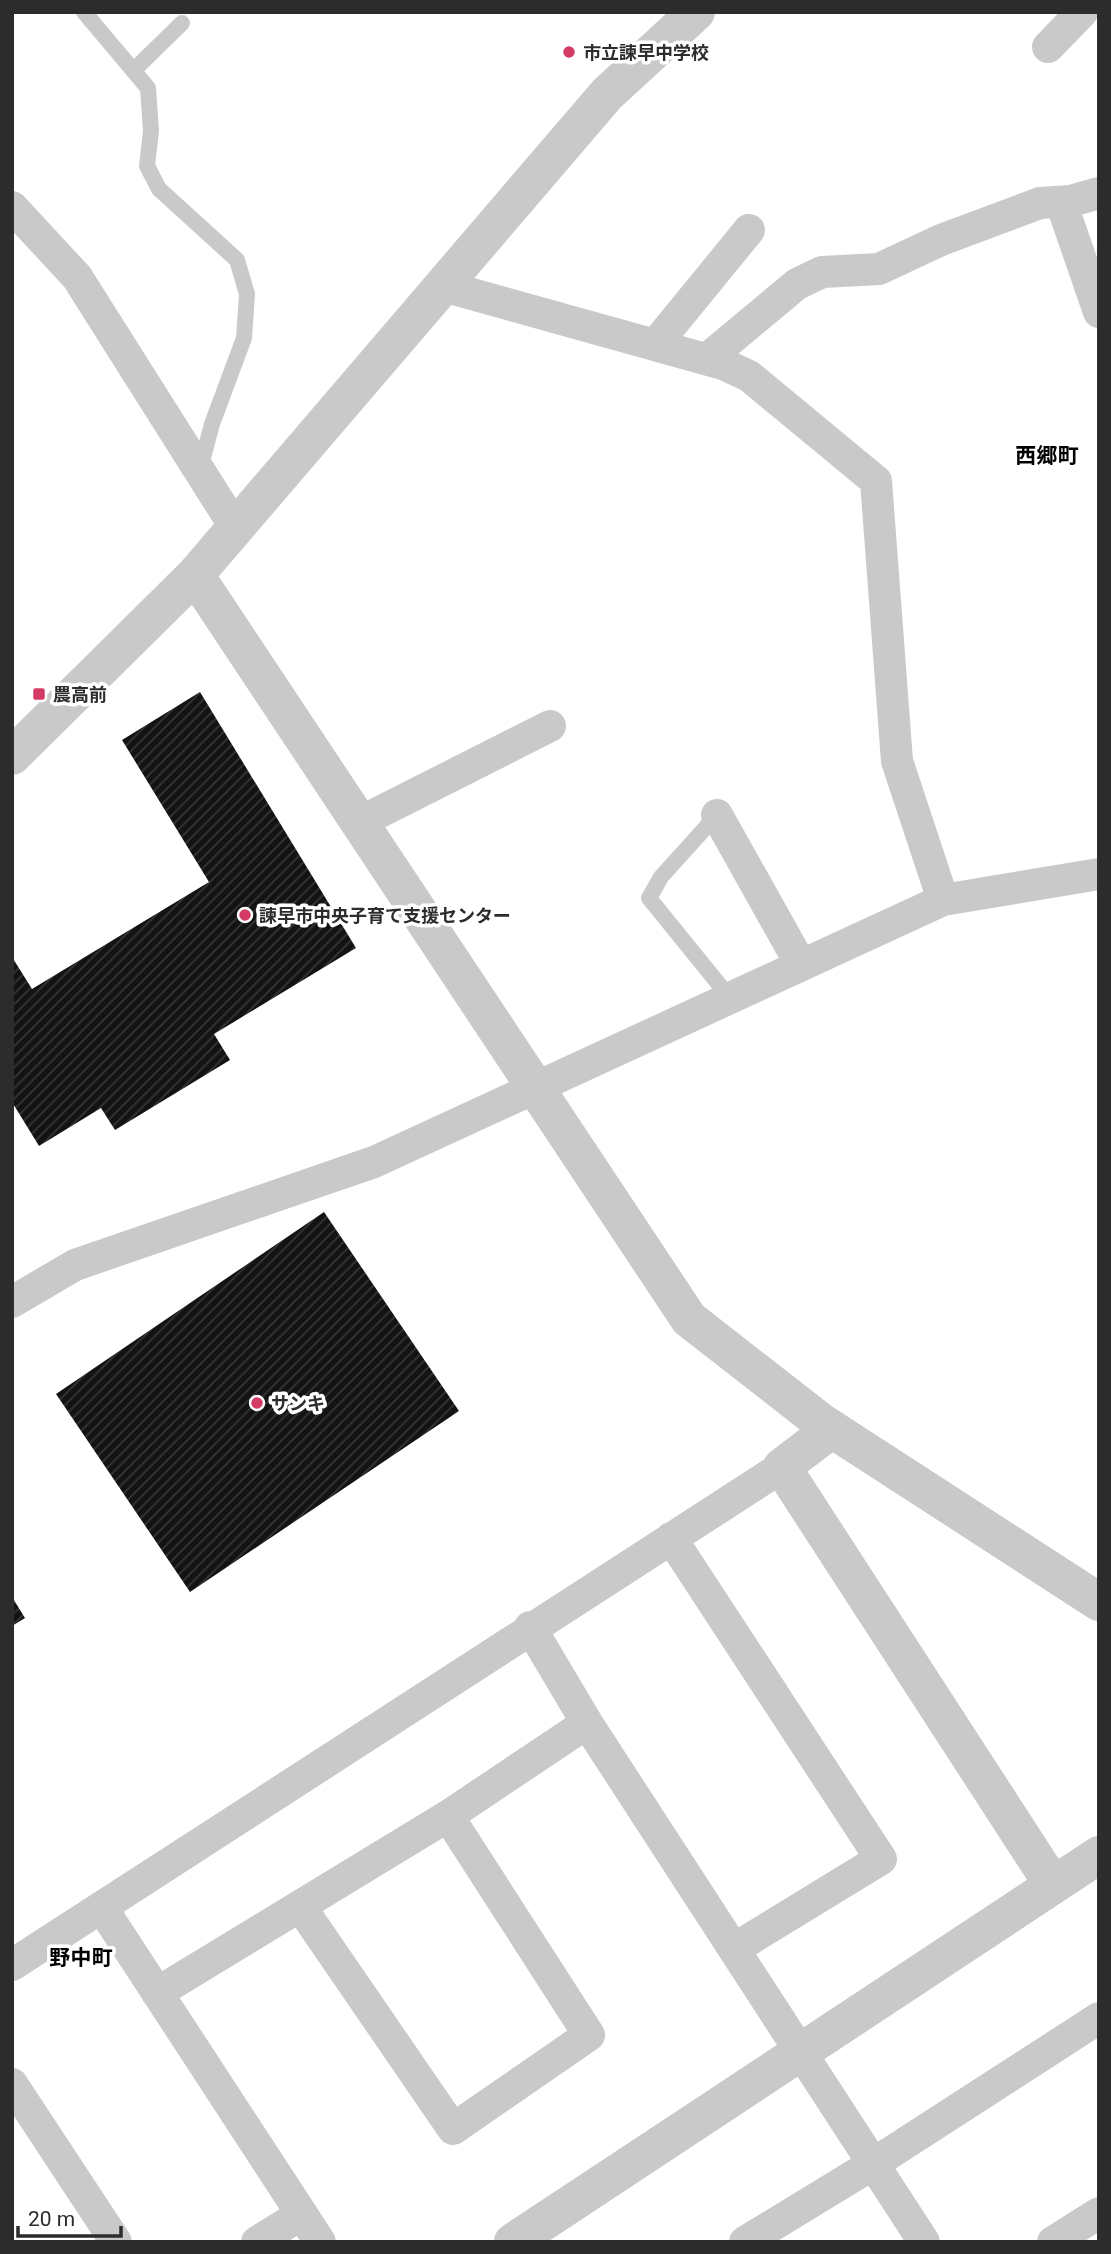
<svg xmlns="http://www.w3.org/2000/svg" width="1111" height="2254" font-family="Roboto,'Noto Sans JP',sans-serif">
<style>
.building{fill:url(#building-hatch)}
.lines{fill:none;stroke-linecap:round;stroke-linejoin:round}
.service{stroke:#c9c9c9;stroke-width:16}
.minor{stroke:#c9c9c9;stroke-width:32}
.tertiary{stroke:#c9c9c9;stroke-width:38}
.poi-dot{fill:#d53c65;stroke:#fff;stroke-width:2.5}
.labels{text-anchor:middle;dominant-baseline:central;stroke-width:7;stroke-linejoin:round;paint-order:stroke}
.poi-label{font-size:18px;font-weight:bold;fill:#2c2c2c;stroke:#fff;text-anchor:start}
.quarter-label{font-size:21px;font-weight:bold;fill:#000;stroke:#fff}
</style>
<defs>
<pattern id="building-hatch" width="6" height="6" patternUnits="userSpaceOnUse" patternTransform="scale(1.75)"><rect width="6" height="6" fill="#131313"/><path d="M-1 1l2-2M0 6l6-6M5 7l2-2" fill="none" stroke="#363636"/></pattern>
</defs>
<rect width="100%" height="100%" fill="#fff"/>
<!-- building -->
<path class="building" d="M 200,692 L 356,948 L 214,1034 L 230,1060 L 115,1130 L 101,1108 L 39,1146 L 12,1102 L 12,957 L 32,989 L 209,882 L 122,740 Z
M 324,1212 L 459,1411 L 190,1592 L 56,1394 Z
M 12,1597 L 25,1618 L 12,1626 Z"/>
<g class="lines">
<!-- service -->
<path class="service" d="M 84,12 L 148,88 L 151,131 L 147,166 L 159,189 L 237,260 L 247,294 L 244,338 L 212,424 L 200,469
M 135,69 L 182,23
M 717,815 L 661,877 L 649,898 L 730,998"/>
<!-- minor -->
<path class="minor" d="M 1048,47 L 1082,12
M 1061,202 L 1099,312
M 12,207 L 77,277 L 235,527
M 443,286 L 723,364 L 749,376 L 876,481 L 897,761 L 943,900
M 655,345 L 749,230
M 707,359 L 797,284 L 822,272 L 879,269 L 941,240 L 1040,203 L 1071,201 L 1099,193
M 717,815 L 801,965
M 360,822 L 550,726
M 12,1302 L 75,1265 L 374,1162 L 943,900 L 1099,874
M 671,1538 L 881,1859 L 734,1949
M 530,1627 L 587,1723 L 924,2242
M 300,1906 L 453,2129 L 589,2035 L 448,1816
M 102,1908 L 320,2242
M 12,1965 L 782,1467
M 157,1993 L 448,1816 L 587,1723
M 12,2084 L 116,2242
M 257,2242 L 302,2214
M 745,2242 L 873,2164 L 1099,2018
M 1053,2242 L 1099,2213"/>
<!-- tertiary -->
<path class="tertiary" d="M 195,575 L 689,1319 L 821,1422 L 1099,1602
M 12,756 L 195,575 L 607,94 L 696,12
M 832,1429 L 782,1467 L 1053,1885
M 513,2242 L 1099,1855"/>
</g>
<!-- markers -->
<g class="poi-dot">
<circle cx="569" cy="52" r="7"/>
<rect x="32" y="687" width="14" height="14" rx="3.5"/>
<circle cx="245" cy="915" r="7"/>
<circle cx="257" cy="1403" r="7"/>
</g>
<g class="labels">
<!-- poi labels -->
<g class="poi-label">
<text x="583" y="52">市立諫早中学校</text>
<text x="53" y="694">農高前</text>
<text x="259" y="915">諫早市中央子育て支援センター</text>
<text x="271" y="1403">サンキ</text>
</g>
<!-- quarter labels -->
<g class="quarter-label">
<text x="1047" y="456">西郷町</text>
<text x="81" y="1958">野中町</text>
</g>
</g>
<!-- border -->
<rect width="1111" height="2254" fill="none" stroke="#2c2c2c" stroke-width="28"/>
<!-- scale -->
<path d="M18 2226v10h103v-10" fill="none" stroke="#2c2c2c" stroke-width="3.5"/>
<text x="28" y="2226" font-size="21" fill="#2c2c2c" stroke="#ffffff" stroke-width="5" paint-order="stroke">20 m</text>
</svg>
